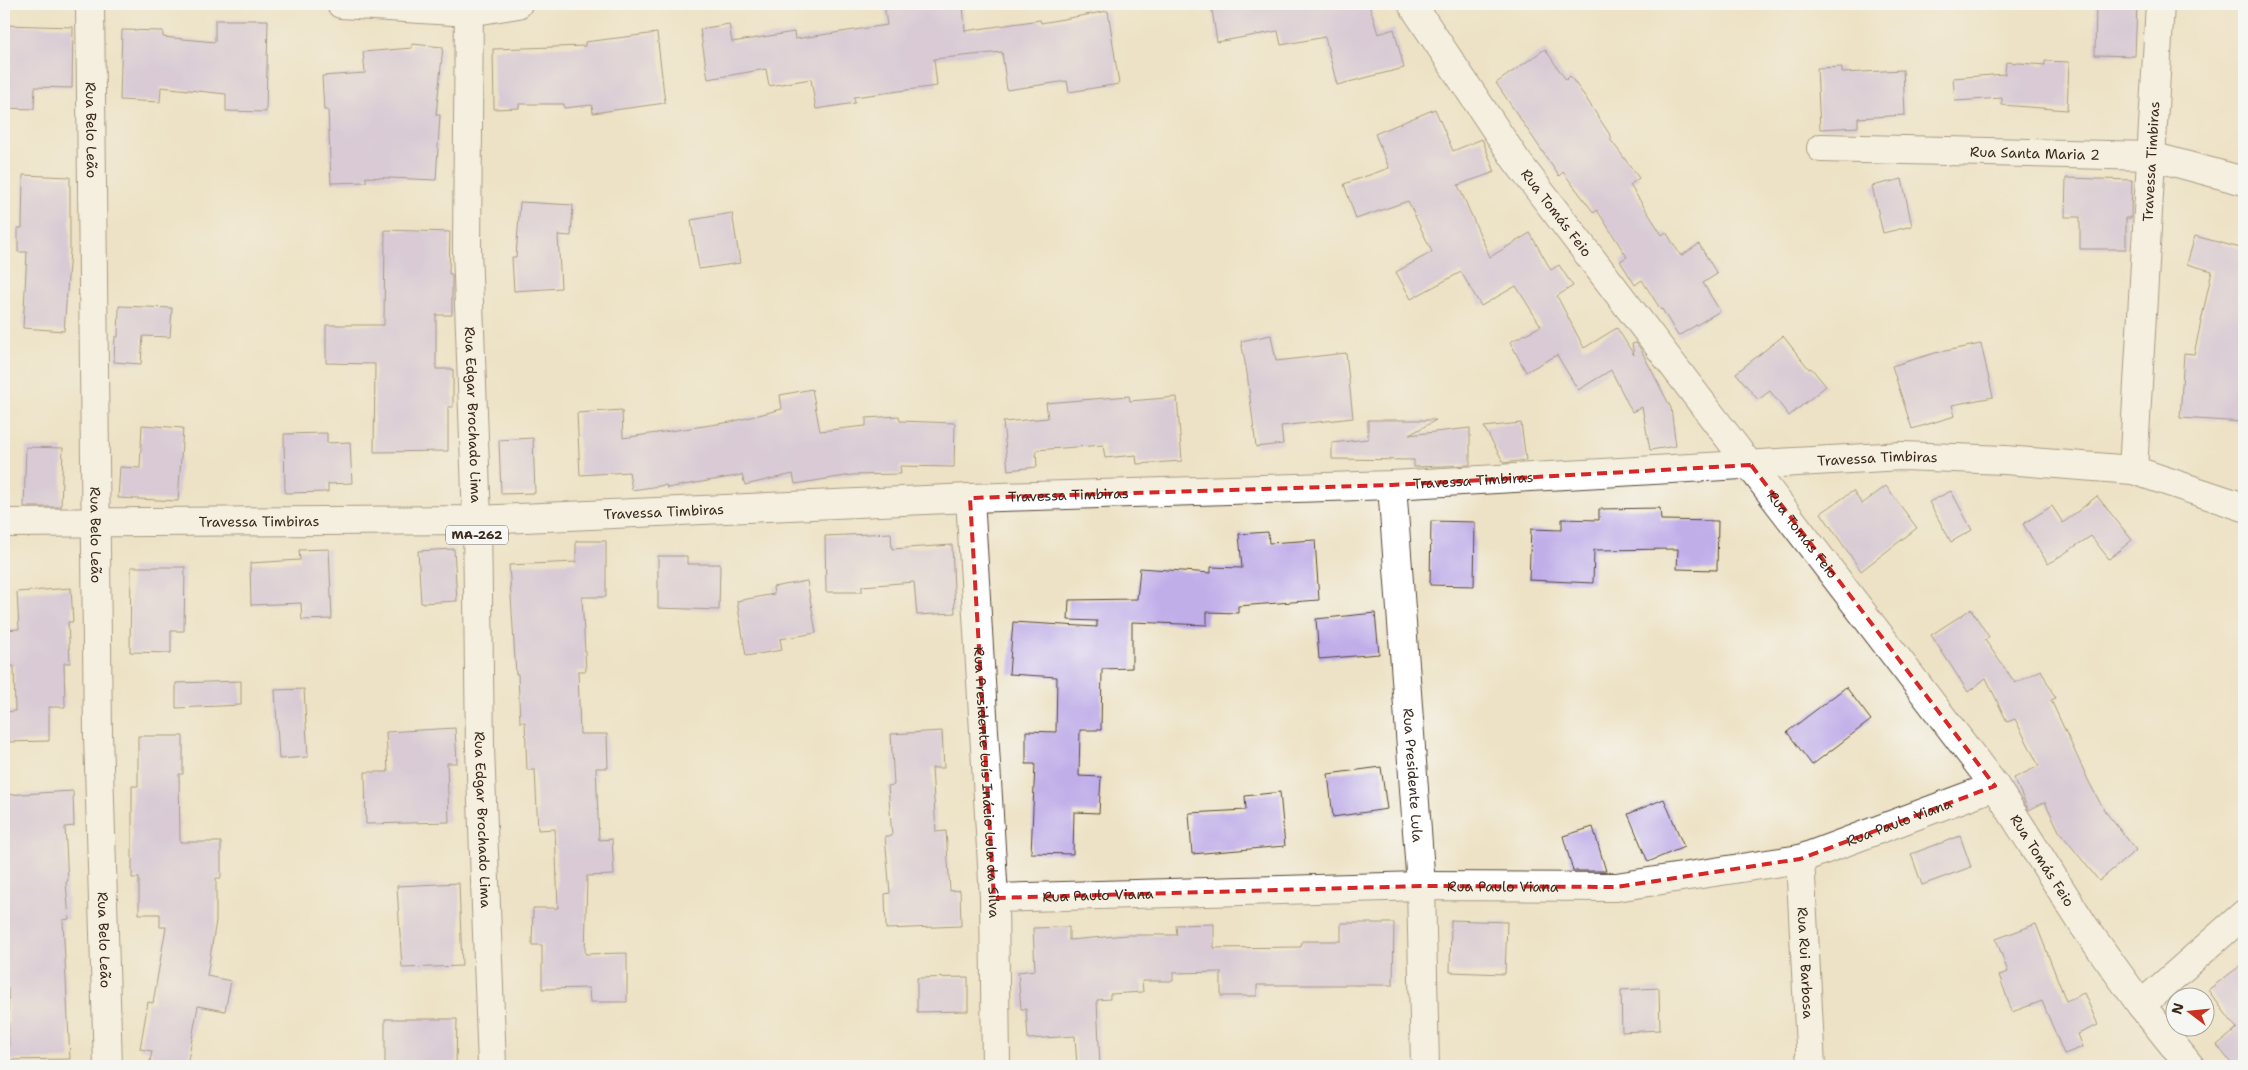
<svg xmlns="http://www.w3.org/2000/svg" width="2248" height="1070" font-family="'Shantell Sans',sans-serif">
<style>
.building{fill:#c0aee9}
.lines{fill:none;stroke-linecap:round;stroke-linejoin:round}
.street-casing{stroke:#564637;stroke-width:30}
.primary-casing{stroke:#564637;stroke-width:30}
.street{stroke:#fff;stroke-width:28}
.primary{stroke:#fff;stroke-width:28}
.marked{fill:none;stroke:#d62828;stroke-width:4;stroke-dasharray:10 6;stroke-linejoin:round}
.labels{text-anchor:middle;dominant-baseline:central;stroke-width:4;stroke-linejoin:round;paint-order:stroke}
.shield{fill:#f6f6f2;stroke:#73675e;stroke-width:1}
.shield-label{font-size:12px;font-weight:bold;fill:#3b2a1e}
.street-label{font-size:14px;fill:#3b2a1e;stroke:#f6f6f2}
</style>
<rect width="100%" height="100%" fill="#f6f6f2"/>
<filter id="ink" filterUnits="userSpaceOnUse"><feTurbulence type="fractalNoise" baseFrequency=".02" numOctaves="2"/><feDisplacementMap in="SourceGraphic" scale="10" xChannelSelector="R" yChannelSelector="G"/><feConvolveMatrix kernelMatrix="1 2 1 2 8 2 1 2 1" color-interpolation-filters="sRGB"/></filter>
<filter id="wash" filterUnits="userSpaceOnUse"><feTurbulence type="fractalNoise" baseFrequency=".0096" numOctaves="4" result="noise"/><feDisplacementMap in="SourceGraphic" scale="20" xChannelSelector="R" yChannelSelector="G"/><feGaussianBlur stdDeviation="1.12" result="paint"/><feColorMatrix in="noise" values="0 0 0 0 0 0 0 0 0 0 0 0 0 0 0 0 0 1.4 0 .05"/><feComposite in="paint" operator="in"/></filter>
<g filter="url(#wash)">
<rect width="100%" height="100%" fill="#ede2c5"/>
<g id="blocks">
<!-- building -->
<path class="building" d="M 884,4 L 963,4 L 965,31 L 1040,20 L 1041,23 L 1108,11 L 1119,84 L 1069,92 L 1067,81 L 1007,90 L 1002,52 L 934,59 L 937,86 L 854,97 L 855,103 L 816,109 L 811,79 L 769,86 L 766,69 L 708,79 L 700,29 L 729,24 L 732,42 L 794,32 L 795,39 L 887,25 Z
M 1211,4 L 1369,4 L 1378,34 L 1394,29 L 1404,68 L 1337,85 L 1325,37 L 1281,45 L 1278,31 L 1217,42 Z
M 2096,4 L 2137,4 L 2135,56 L 2095,55 Z
M 215,20 L 268,20 L 266,112 L 226,111 L 226,94 L 161,87 L 160,102 L 120,100 L 122,30 L 163,31 L 163,37 L 215,42 Z
M 4,25 L 73,27 L 72,88 L 35,87 L 34,109 L 4,108 Z
M 657,33 L 665,103 L 593,113 L 592,105 L 564,108 L 564,104 L 519,104 L 519,108 L 494,109 L 493,49 L 585,46 L 585,42 Z
M 412,44 L 443,47 L 436,115 L 440,115 L 436,180 L 366,177 L 366,182 L 331,183 L 328,110 L 324,110 L 322,76 L 365,73 L 363,52 L 412,48 Z
M 1545,49 L 1566,80 L 1570,76 L 1584,95 L 1612,138 L 1610,139 L 1639,178 L 1630,185 L 1662,235 L 1666,232 L 1681,256 L 1699,244 L 1717,274 L 1703,283 L 1720,311 L 1678,336 L 1662,309 L 1661,310 L 1642,280 L 1635,285 L 1620,261 L 1627,257 L 1597,210 L 1594,213 L 1563,172 L 1559,176 L 1496,83 Z
M 2045,61 L 2069,62 L 2067,110 L 2002,105 L 2002,98 L 1955,101 L 1953,78 L 2005,74 L 2006,62 L 2045,65 Z
M 1842,67 L 1842,73 L 1903,70 L 1905,115 L 1858,118 L 1858,127 L 1820,129 L 1817,68 Z
M 1435,109 L 1453,151 L 1482,139 L 1495,172 L 1458,185 L 1490,257 L 1530,233 L 1551,270 L 1559,265 L 1573,286 L 1557,296 L 1584,348 L 1617,328 L 1634,355 L 1632,344 L 1636,343 L 1640,348 L 1671,408 L 1676,446 L 1650,450 L 1642,407 L 1632,412 L 1611,370 L 1578,390 L 1557,355 L 1526,372 L 1510,342 L 1541,326 L 1516,286 L 1481,306 L 1461,272 L 1411,299 L 1396,272 L 1432,252 L 1408,201 L 1356,219 L 1344,184 L 1389,168 L 1375,134 Z
M 23,175 L 70,177 L 70,251 L 64,331 L 23,328 L 27,252 L 18,252 L 18,228 L 22,228 Z
M 2066,178 L 2132,180 L 2131,218 L 2126,218 L 2126,249 L 2080,249 L 2080,217 L 2065,217 Z
M 1902,179 L 1912,226 L 1883,233 L 1872,186 Z
M 520,202 L 573,205 L 571,236 L 558,235 L 561,288 L 514,291 L 512,257 L 516,257 Z
M 732,213 L 740,263 L 699,269 L 691,220 Z
M 385,230 L 450,232 L 449,274 L 452,274 L 452,315 L 436,315 L 436,369 L 453,369 L 453,407 L 448,407 L 448,451 L 374,452 L 375,364 L 326,363 L 326,325 L 384,325 Z
M 2195,236 L 2244,249 L 2244,422 L 2180,418 L 2184,353 L 2194,354 L 2212,271 L 2187,264 Z
M 119,306 L 172,308 L 170,337 L 143,336 L 141,364 L 114,362 L 115,337 L 118,337 Z
M 1271,335 L 1276,361 L 1346,353 L 1353,418 L 1281,426 L 1283,444 L 1256,447 L 1247,373 L 1241,341 Z
M 1783,336 L 1809,369 L 1811,368 L 1826,386 L 1789,416 L 1770,391 L 1758,400 L 1736,373 Z
M 1981,344 L 1993,397 L 1952,405 L 1955,416 L 1912,429 L 1892,366 L 1935,353 Z
M 812,389 L 820,431 L 866,426 L 866,418 L 899,416 L 900,421 L 955,423 L 954,467 L 900,466 L 901,474 L 852,475 L 795,484 L 793,474 L 745,485 L 742,475 L 667,488 L 666,485 L 632,490 L 629,472 L 580,475 L 577,413 L 622,410 L 623,438 L 731,422 L 782,409 L 780,395 Z
M 1129,396 L 1130,401 L 1177,397 L 1182,461 L 1137,464 L 1136,455 L 1105,458 L 1103,445 L 1036,450 L 1037,467 L 1008,470 L 1003,422 L 1048,418 L 1046,403 Z
M 1368,420 L 1436,420 L 1409,435 L 1470,428 L 1470,465 L 1414,467 L 1414,460 L 1332,459 L 1332,443 L 1368,439 Z
M 1521,423 L 1526,460 L 1504,463 L 1484,427 Z
M 142,425 L 183,428 L 178,501 L 118,498 L 120,467 L 140,468 Z
M 327,433 L 327,443 L 350,442 L 352,483 L 328,484 L 328,492 L 285,493 L 284,434 Z
M 533,438 L 535,493 L 501,494 L 499,440 Z
M 26,447 L 63,448 L 61,507 L 24,507 Z
M 1886,486 L 1917,528 L 1861,571 L 1821,513 L 1853,491 L 1862,504 Z
M 1951,491 L 1972,530 L 1951,542 L 1929,502 Z
M 2097,496 L 2132,540 L 2109,559 L 2091,536 L 2048,564 L 2023,524 L 2052,506 L 2063,523 Z
M 1660,508 L 1661,520 L 1718,521 L 1717,570 L 1677,569 L 1678,549 L 1594,550 L 1593,583 L 1529,580 L 1531,529 L 1562,530 L 1562,519 L 1599,520 L 1599,509 Z
M 1431,521 L 1475,522 L 1474,586 L 1430,585 Z
M 1268,532 L 1269,543 L 1315,540 L 1319,600 L 1238,606 L 1238,613 L 1207,612 L 1207,625 L 1132,622 L 1132,668 L 1102,669 L 1101,730 L 1080,730 L 1079,776 L 1101,777 L 1099,813 L 1074,812 L 1073,854 L 1031,853 L 1035,764 L 1026,764 L 1026,731 L 1056,732 L 1057,677 L 1009,674 L 1013,622 L 1097,627 L 1097,621 L 1068,620 L 1069,600 L 1137,599 L 1140,568 L 1211,573 L 1211,567 L 1242,568 L 1239,534 Z
M 891,533 L 892,549 L 952,545 L 955,613 L 917,615 L 914,582 L 862,586 L 862,592 L 826,592 L 825,536 Z
M 576,541 L 606,541 L 606,597 L 582,597 L 586,671 L 578,671 L 580,734 L 607,734 L 608,768 L 596,768 L 599,840 L 612,839 L 614,875 L 587,876 L 585,954 L 627,953 L 627,1002 L 590,1002 L 589,988 L 542,989 L 542,945 L 532,945 L 533,908 L 558,908 L 555,829 L 538,830 L 535,770 L 527,770 L 525,722 L 520,722 L 518,674 L 516,674 L 509,565 L 576,562 Z
M 329,549 L 332,619 L 302,620 L 301,603 L 251,605 L 250,563 L 300,560 L 299,550 Z
M 454,549 L 457,601 L 421,603 L 418,551 Z
M 658,556 L 687,556 L 687,564 L 720,564 L 719,610 L 658,608 Z
M 131,567 L 185,567 L 184,631 L 171,631 L 171,653 L 130,652 Z
M 807,581 L 816,633 L 780,639 L 782,650 L 746,656 L 737,601 L 774,594 L 773,587 Z
M 71,588 L 73,622 L 68,622 L 70,663 L 64,663 L 65,707 L 49,707 L 49,741 L 4,742 L 4,712 L 15,711 L 14,666 L 4,666 L 4,630 L 19,629 L 17,592 Z
M 1971,609 L 1989,637 L 1985,640 L 2015,683 L 2041,670 L 2055,698 L 2051,700 L 2090,784 L 2104,810 L 2136,850 L 2099,881 L 2059,831 L 2045,802 L 2029,810 L 2027,807 L 2014,778 L 2039,766 L 2015,719 L 2007,722 L 1986,678 L 1968,692 L 1931,635 Z
M 1375,613 L 1379,654 L 1319,659 L 1316,619 Z
M 241,681 L 241,705 L 176,708 L 176,683 Z
M 1846,687 L 1871,720 L 1812,765 L 1787,732 Z
M 304,689 L 308,757 L 279,759 L 275,690 Z
M 455,728 L 457,763 L 447,763 L 449,822 L 366,824 L 365,772 L 388,772 L 386,732 Z
M 942,731 L 944,768 L 932,768 L 936,832 L 946,831 L 950,891 L 960,890 L 961,926 L 886,929 L 885,894 L 890,893 L 885,836 L 892,836 L 888,786 L 894,785 L 891,734 Z
M 138,736 L 183,736 L 183,774 L 179,774 L 180,842 L 221,842 L 221,878 L 216,878 L 216,921 L 207,976 L 231,981 L 225,1011 L 198,1006 L 187,1066 L 149,1066 L 152,1051 L 140,1049 L 148,1002 L 153,1003 L 166,927 L 160,927 L 160,914 L 139,914 L 139,878 L 132,878 L 132,786 L 138,786 Z
M 1381,767 L 1387,809 L 1333,817 L 1328,774 Z
M 73,791 L 74,826 L 65,827 L 68,881 L 66,882 L 69,919 L 63,920 L 70,1059 L 9,1060 L 8,988 L 4,988 L 4,795 Z
M 1280,792 L 1285,846 L 1192,854 L 1189,813 L 1246,810 L 1245,796 Z
M 1664,799 L 1684,847 L 1648,862 L 1628,814 Z
M 1593,827 L 1606,871 L 1573,871 L 1563,836 Z
M 1960,836 L 1971,867 L 1922,885 L 1911,854 Z
M 459,883 L 462,966 L 402,968 L 397,886 Z
M 1451,920 L 1507,922 L 1505,974 L 1450,972 Z
M 1341,923 L 1394,923 L 1393,985 L 1257,985 L 1257,996 L 1221,996 L 1221,972 L 1173,973 L 1173,981 L 1142,981 L 1143,992 L 1110,994 L 1110,999 L 1097,1000 L 1100,1066 L 1077,1066 L 1075,1036 L 1028,1039 L 1026,1009 L 1021,1009 L 1018,972 L 1035,970 L 1033,928 L 1069,927 L 1069,940 L 1127,935 L 1177,935 L 1176,925 L 1214,924 L 1214,948 L 1301,947 L 1302,941 L 1341,941 Z
M 2036,924 L 2066,1001 L 2084,993 L 2098,1025 L 2078,1034 L 2083,1047 L 2064,1054 L 2042,1001 L 2012,1012 L 1999,975 L 2008,972 L 1996,939 Z
M 2244,963 L 2244,1066 L 2233,1066 L 2217,1045 L 2237,1029 L 2208,990 Z
M 968,977 L 968,1011 L 917,1012 L 917,978 Z
M 1659,988 L 1660,1030 L 1622,1032 L 1621,990 Z
M 385,1019 L 457,1019 L 456,1066 L 385,1066 Z"/>
</g>
</g>
<g filter="url(#ink)">
<use href="#blocks" fill-opacity="0" stroke="#564637" stroke-width="1"/>
<g class="lines">
<defs>
<g id="street">
<path id="s1" d="M 90,4 L 98,734 L 108,1066"/>
<path d="M 341,4 L 469,12 L 518,4"/>
<path id="s2" d="M 1412,4 L 1516,160 L 1995,786 L 2084,926 L 2141,1005 L 2190,1066"/>
<path id="s3" d="M 1821,148 L 2151,156 L 2244,181"/>
<path id="s4" d="M 2133,470 L 2160,4"/>
<path id="s5" d="M 1392,485 L 1421,886 L 1425,1066"/>
<path id="s6" d="M 970,498 L 994,898 L 996,1066"/>
<path id="s7" d="M 4,523 L 477,520 L 970,498 L 1392,485 L 1902,456 L 2005,460 L 2133,470 L 2244,507"/>
<path id="s8" d="M 1800,859 L 1811,1066"/>
<path id="s9" d="M 994,898 L 1421,886 L 1616,887 L 1800,859 L 1995,786"/>
<path d="M 2141,1005 L 2244,914"/>
</g>
<g id="primary">
<path id="s10" d="M 469,4 L 467,249 L 477,520 L 480,748 L 492,1066"/>
</g>
</defs>
<!-- street casing -->
<use href="#street" class="street-casing"/>
<!-- primary casing -->
<use href="#primary" class="primary-casing"/>
<!-- street -->
<use href="#street" class="street"/>
<!-- primary -->
<use href="#primary" class="primary"/>
</g>
</g>
<!-- marked area -->
<path d="M0 0H2248V1070H0ZM 1751,465 L 1995,786 L 1800,859 L 1616,887 L 1421,886 L 994,898 L 970,498 L 1392,485 Z" fill="#ede2c5" fill-opacity=".55" fill-rule="evenodd"/>
<path class="marked" d="M 1751,465 L 1995,786 L 1800,859 L 1616,887 L 1421,886 L 994,898 L 970,498 L 1392,485 Z"/>
<g class="labels">
<!-- shield labels -->
<rect class="shield" x="446" y="525.5" width="62" height="19" rx="4"/>
<g class="shield-label">
<text x="477" y="535">MA-262</text>
</g>
<!-- street labels -->
<g class="street-label">
<text stroke="none"><textPath href="#s1" startOffset="126">Rua Belo Leão</textPath></text>
<text stroke="none"><textPath href="#s3" startOffset="214">Rua Santa Maria 2</textPath></text>
<text stroke="none"><textPath href="#s4" startOffset="309">Travessa Timbiras</textPath></text>
<text stroke="none"><textPath href="#s2" startOffset="254">Rua Tomás Feio</textPath></text>
<text stroke="none"><textPath href="#s10" startOffset="411">Rua Edgar Brochado Lima</textPath></text>
<text stroke="none"><textPath href="#s7" startOffset="1875">Travessa Timbiras</textPath></text>
<text stroke="none"><textPath href="#s7" startOffset="1470">Travessa Timbiras</textPath></text>
<text stroke="none"><textPath href="#s7" startOffset="1065">Travessa Timbiras</textPath></text>
<text stroke="none"><textPath href="#s7" startOffset="660">Travessa Timbiras</textPath></text>
<text stroke="none"><textPath href="#s7" startOffset="255">Travessa Timbiras</textPath></text>
<text stroke="none"><textPath href="#s2" startOffset="659">Rua Tomás Feio</textPath></text>
<text stroke="none"><textPath href="#s1" startOffset="531">Rua Belo Leão</textPath></text>
<text stroke="none"><textPath href="#s5" startOffset="291">Rua Presidente Lula</textPath></text>
<text stroke="none"><textPath href="#s6" startOffset="285">Rua Presidente Luís Inácio Lula da Silva</textPath></text>
<text stroke="none"><textPath href="#s10" startOffset="816">Rua Edgar Brochado Lima</textPath></text>
<text stroke="none"><textPath href="#s9" startOffset="914">Rua Paulo Viana</textPath></text>
<text stroke="none"><textPath href="#s2" startOffset="1064">Rua Tomás Feio</textPath></text>
<text stroke="none"><textPath href="#s9" startOffset="509">Rua Paulo Viana</textPath></text>
<text stroke="none"><textPath href="#s9" startOffset="104">Rua Paulo Viana</textPath></text>
<text stroke="none"><textPath href="#s1" startOffset="936">Rua Belo Leão</textPath></text>
<text stroke="none"><textPath href="#s8" startOffset="104">Rua Rui Barbosa</textPath></text>
</g>
</g>
<!-- margin -->
<rect width="2248" height="1070" fill="none" stroke="#f6f6f2" stroke-width="20"/>
<!-- north arrow -->
<g transform="translate(2190 1012) rotate(286)"><circle r="24" fill="#f6f6f2" stroke="#aba49d"/>
<path d="M0-4L9 19L0 12L-9 19Z" fill="#c8321e"/>
<text y="-8" font-size="14" font-weight="bold" text-anchor="middle" fill="#3b2a1e">N</text>
</g>
</svg>
